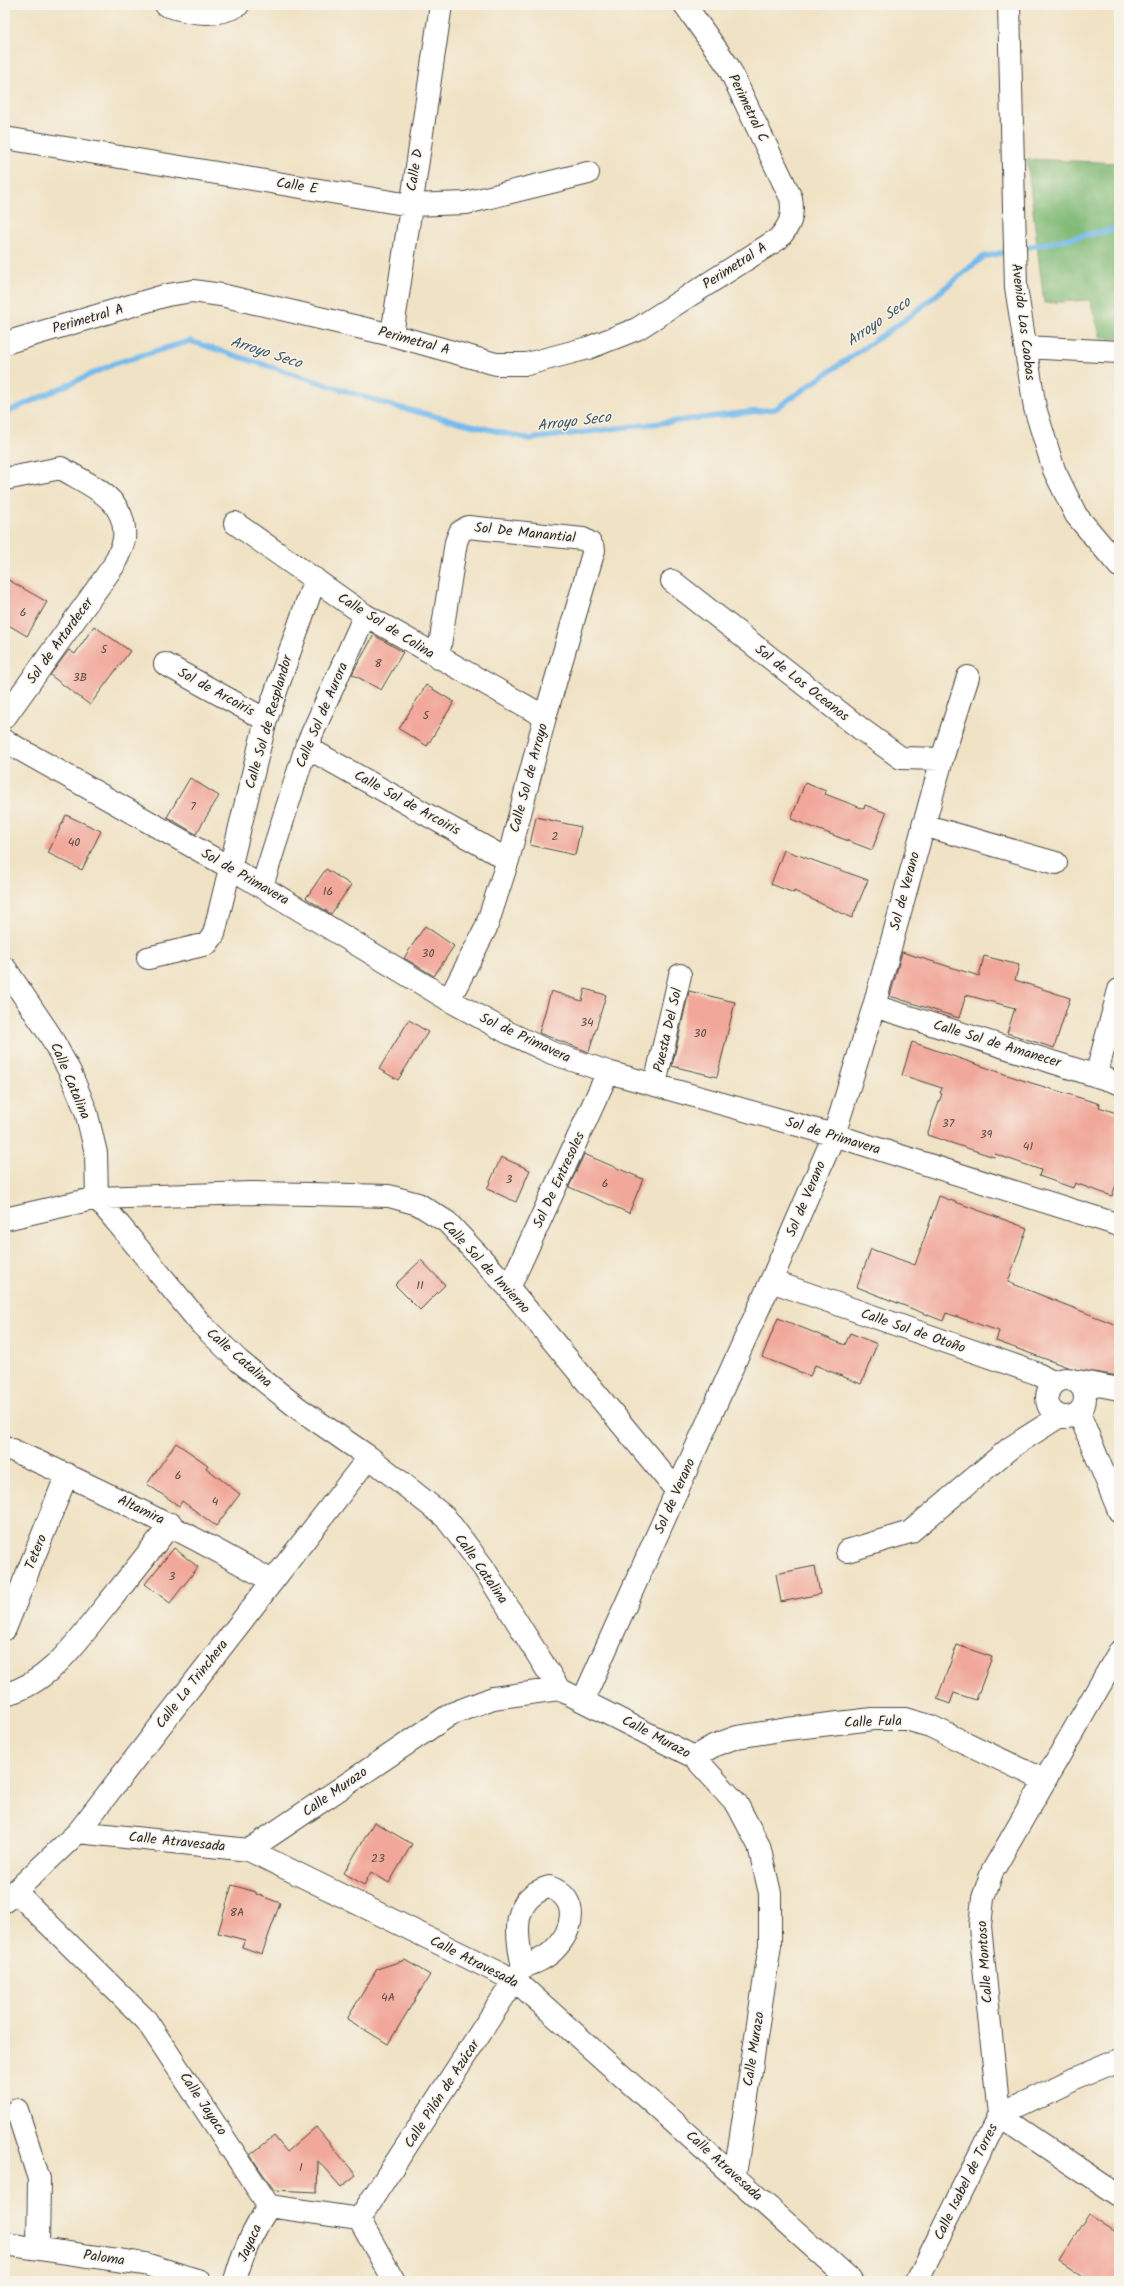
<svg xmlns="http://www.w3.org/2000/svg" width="1124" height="2286" font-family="Kalam,sans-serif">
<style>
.forest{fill:#82bb78;stroke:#567352}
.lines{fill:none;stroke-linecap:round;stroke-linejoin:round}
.stream{stroke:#77bbed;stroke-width:5.5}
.building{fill:#f1a89a}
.minor-casing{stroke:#494642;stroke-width:24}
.minor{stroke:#fff;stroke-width:22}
.labels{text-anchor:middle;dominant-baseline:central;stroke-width:3;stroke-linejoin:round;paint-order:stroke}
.number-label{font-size:12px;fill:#5c4a47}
.street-label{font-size:14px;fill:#2b2b2b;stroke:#f7f3e8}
.water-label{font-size:15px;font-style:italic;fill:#425665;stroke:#f7f3e8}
</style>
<rect width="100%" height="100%" fill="#f7f3e8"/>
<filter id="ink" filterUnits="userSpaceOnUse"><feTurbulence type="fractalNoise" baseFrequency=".025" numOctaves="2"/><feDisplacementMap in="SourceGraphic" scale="8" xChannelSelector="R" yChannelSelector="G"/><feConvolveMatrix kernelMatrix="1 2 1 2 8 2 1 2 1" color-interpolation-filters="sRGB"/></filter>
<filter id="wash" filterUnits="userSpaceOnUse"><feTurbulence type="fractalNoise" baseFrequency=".012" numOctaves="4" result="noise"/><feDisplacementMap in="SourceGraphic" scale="16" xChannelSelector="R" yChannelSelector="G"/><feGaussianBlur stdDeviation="0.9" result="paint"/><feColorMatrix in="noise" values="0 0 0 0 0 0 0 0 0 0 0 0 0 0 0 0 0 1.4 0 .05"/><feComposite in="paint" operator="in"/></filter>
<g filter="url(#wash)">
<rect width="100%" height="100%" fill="#f0e2c5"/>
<!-- forest -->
<path class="forest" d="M 1027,159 L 1119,163 L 1119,339 L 1101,338 L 1090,300 L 1044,303 Z"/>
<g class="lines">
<!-- stream -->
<path class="stream" d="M 1019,249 L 1119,228
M 5,413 L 116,363 L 190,341 L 393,406 L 529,439 L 775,409 L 909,317 L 983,257 L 1010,251"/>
</g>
<g id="blocks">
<!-- building -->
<path class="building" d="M 5,578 L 47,602 L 27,636 L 5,623 Z
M 94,626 L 130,651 L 90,705 L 50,675 L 69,650 L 75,654 Z
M 374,635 L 403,652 L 381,690 L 352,674 Z
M 426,685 L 454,702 L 427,746 L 399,729 Z
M 190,778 L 219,796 L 196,834 L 167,817 Z
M 805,783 L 826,791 L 825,794 L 864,809 L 865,805 L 886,813 L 872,850 L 791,819 Z
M 66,815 L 101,831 L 82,870 L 48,853 Z
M 536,817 L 581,827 L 575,855 L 530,845 Z
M 784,850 L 868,880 L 852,918 L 794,891 L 794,893 L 771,884 Z
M 326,869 L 351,885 L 331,914 L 306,898 Z
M 425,926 L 454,946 L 434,976 L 404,958 Z
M 902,952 L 979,976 L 984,956 L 1019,965 L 1015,980 L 1070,998 L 1054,1048 L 1007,1033 L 1015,1008 L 966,995 L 959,1018 L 890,996 Z
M 585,989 L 606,995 L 589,1052 L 539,1033 L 551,991 L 582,1001 Z
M 689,991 L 735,1002 L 717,1077 L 672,1066 Z
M 409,1020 L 428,1032 L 398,1080 L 379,1069 Z
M 912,1042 L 1022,1080 L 1100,1104 L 1099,1107 L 1119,1114 L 1119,1176 L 1112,1196 L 1075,1183 L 1073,1188 L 1039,1176 L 1041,1170 L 995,1154 L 994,1157 L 927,1135 L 942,1094 L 940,1093 L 942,1088 L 902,1075 Z
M 584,1154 L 643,1179 L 629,1213 L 569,1187 Z
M 501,1157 L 530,1170 L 516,1202 L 487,1189 Z
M 939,1196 L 1027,1228 L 1008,1282 L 1119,1326 L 1119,1376 L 1073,1369 L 996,1341 L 999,1331 L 946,1313 L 943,1321 L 857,1287 L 871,1249 L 915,1265 Z
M 421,1260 L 445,1285 L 420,1310 L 395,1285 Z
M 778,1318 L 845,1345 L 850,1333 L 877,1344 L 861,1384 L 815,1365 L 810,1376 L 762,1357 Z
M 176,1443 L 208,1465 L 206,1468 L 240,1494 L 216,1526 L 182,1501 L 179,1506 L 147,1484 Z
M 174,1548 L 198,1567 L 170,1603 L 145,1584 Z
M 815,1566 L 820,1594 L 781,1602 L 776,1574 Z
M 957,1645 L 992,1657 L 976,1700 L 954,1693 L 950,1704 L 937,1699 Z
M 374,1822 L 412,1844 L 389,1883 L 371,1872 L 364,1885 L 344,1873 Z
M 232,1885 L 256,1892 L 256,1894 L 280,1903 L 262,1954 L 242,1947 L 245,1940 L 218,1933 Z
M 405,1960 L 430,1975 L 388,2044 L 347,2019 L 377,1969 Z
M 316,2127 L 356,2175 L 341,2187 L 318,2161 L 317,2192 L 274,2190 L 250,2155 L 274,2136 L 287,2152 Z
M 1089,2213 L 1119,2232 L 1119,2281 L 1091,2281 L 1059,2260 Z"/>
</g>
</g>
<g filter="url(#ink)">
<use href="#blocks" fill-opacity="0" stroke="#494642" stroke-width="1"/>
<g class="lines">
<defs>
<path id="minor" d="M 166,5 C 189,13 216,18 238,5
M 1009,5 L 1016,287 L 1035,408 L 1054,470 L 1076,515 L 1119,566
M 5,138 L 410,205 L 466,203 L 588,173
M 392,335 L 441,5
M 5,343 L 167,295 L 193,291 L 221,295 L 392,335 L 496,364 L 527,364 L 588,348 L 637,329 L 778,239 C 790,226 794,216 791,198 L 728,66 L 685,5
M 1025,347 L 1119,352
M 5,479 L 61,468 C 90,486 128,498 124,539 C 123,547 117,557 114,565 L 5,717
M 235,523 L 365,615 L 545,717
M 672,581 L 861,729 L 901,758 L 942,759
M 438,658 L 456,542 L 460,532 L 468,527 L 583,539 L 590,543 L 594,550 L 545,717 L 508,860 L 486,928 L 449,1000
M 165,664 L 266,720
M 5,741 L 229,867 L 449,1000 L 507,1032 L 552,1053 L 608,1072 L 834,1135 L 1119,1225
M 306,747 L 508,860
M 923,825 L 1056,863
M 262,886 L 306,747 L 365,615
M 148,958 L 207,944 L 214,934 L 266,720 L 315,579
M 5,968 L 50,1035 L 70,1072 L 86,1111 L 96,1153 L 97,1198 L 201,1324 L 239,1361 L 298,1408 L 369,1457 L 445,1517 L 483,1567 L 559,1689
M 874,1006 L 1119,1083
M 1096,1076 L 1119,990
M 655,1084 L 680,975
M 5,1219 L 97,1198 L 251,1193 L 311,1194 L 389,1196 L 418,1204 L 447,1222 L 509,1288 L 677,1491
M 771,1281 L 1036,1373 L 1054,1383
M 509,1288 L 608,1072
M1047 1398a19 19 0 1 1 38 0a19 19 0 1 1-38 0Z
M 1077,1381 L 1119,1389
M 1079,1413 L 1119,1511
M 5,1447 C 97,1487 185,1532 272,1581
M 847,1551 L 910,1532 L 1010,1448 L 1060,1416
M 5,1629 L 67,1474
M 1119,1652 L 992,1872 L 983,1898 L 980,1926 L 999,2115 L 1119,2196
M 5,1694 C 49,1684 78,1640 104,1608 C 127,1580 149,1552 171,1524
M 583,1700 L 771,1281 L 834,1135 L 874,1006 L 942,759 L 968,677
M 694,1757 L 715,1745 L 737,1737 L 787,1729 L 873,1719 L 906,1719 L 930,1726 L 1044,1780
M 78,1832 L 249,1850 L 516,1981 L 851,2281
M 249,1850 L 451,1714 L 493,1698 L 559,1689 L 694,1757 L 737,1804 L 759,1846 L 770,1893 L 770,1945 L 735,2175
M 549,1887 C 581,1898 574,1931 553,1951 C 545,1959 534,1963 523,1967 C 516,1936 510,1898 549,1887 Z
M 16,1892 L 146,2020 L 269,2206
M 5,1901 L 78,1832 L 369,1457
M 17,2110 L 39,2179 L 38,2248
M 269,2206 L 359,2219 L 394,2281
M 359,2219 L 523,1967
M 5,2244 L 145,2264 L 200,2281
M 235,2281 C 242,2253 253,2230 269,2206
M 917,2281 L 999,2115 L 1074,2079 L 1119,2060"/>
</defs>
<!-- minor casing -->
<use href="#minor" class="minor-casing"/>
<!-- minor -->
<use href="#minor" class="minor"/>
</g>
</g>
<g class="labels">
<!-- number labels -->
<g class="number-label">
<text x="23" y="612">6</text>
<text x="104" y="649">5</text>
<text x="378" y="663">8</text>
<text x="80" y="677">3B</text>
<text x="426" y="715">5</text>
<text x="193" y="806">7</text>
<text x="555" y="836">2</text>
<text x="74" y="842">40</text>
<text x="328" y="891">16</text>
<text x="428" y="953">30</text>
<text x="587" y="1022">34</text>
<text x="700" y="1033">30</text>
<text x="948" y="1123">37</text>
<text x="986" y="1134">39</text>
<text x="1028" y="1146">41</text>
<text x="509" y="1179">3</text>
<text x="605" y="1183">6</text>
<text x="420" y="1285">11</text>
<text x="178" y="1475">6</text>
<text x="215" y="1501">4</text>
<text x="172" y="1576">3</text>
<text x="378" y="1858">23</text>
<text x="237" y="1912">8A</text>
<text x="388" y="1997">4A</text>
<text x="301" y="2167">1</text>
</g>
<!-- street labels -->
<g class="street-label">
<text transform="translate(748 108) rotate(64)">Perimetral C</text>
<text transform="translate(415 170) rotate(-81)">Calle D</text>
<text transform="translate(297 186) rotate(9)">Calle E</text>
<text transform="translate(735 266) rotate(-33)">Perimetral A</text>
<text transform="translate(88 319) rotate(-16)">Perimetral A</text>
<text transform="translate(1023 322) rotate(83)">Avenida Las Caobas</text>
<text transform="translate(414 341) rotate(15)">Perimetral A</text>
<text transform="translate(525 533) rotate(6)">Sol De Manantial</text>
<text transform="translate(386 626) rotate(32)">Calle Sol de Colina</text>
<text transform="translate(60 641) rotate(-54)">Sol de Artardecer</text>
<text transform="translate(802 683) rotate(38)">Sol de Los Oceanos</text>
<text transform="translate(216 692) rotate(29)">Sol de Arcoiris</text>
<text transform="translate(322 715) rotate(-67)">Calle Sol de Aurora</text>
<text transform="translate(269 722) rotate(-74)">Calle Sol de Resplandor</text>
<text transform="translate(529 778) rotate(-75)">Calle Sol de Arroyo</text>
<text transform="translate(407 803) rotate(29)">Calle Sol de Arcoiris</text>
<text transform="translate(245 877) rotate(30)">Sol de Primavera</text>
<text transform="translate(905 891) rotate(-75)">Sol de Verano</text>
<text transform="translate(668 1030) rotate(-77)">Puesta Del Sol</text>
<text transform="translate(525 1038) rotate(25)">Sol de Primavera</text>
<text transform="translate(997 1044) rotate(17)">Calle Sol de Amanecer</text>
<text transform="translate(70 1081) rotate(67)">Calle Catalina</text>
<text transform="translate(833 1136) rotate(17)">Sol de Primavera</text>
<text transform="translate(559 1180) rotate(-65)">Sol De Entresoles</text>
<text transform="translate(806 1199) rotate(-67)">Sol de Verano</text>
<text transform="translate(486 1267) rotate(47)">Calle Sol de Invierno</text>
<text transform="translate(913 1331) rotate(19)">Calle Sol de Otoño</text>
<text transform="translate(239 1358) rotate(41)">Calle Catalina</text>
<text transform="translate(675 1496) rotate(-66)">Sol de Verano</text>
<text transform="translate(141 1510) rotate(26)">Altamira</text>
<text transform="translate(36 1552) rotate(-68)">Tetero</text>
<text transform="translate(481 1569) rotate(55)">Calle Catalina</text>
<text transform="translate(192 1684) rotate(-52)">Calle La Trinchera</text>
<text transform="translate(873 1722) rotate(-2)">Calle Fula</text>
<text transform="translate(656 1737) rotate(28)">Calle Murazo</text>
<text transform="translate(335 1792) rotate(-35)">Calle Murazo</text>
<text transform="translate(177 1842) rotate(6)">Calle Atravesada</text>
<text transform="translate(474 1962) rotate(27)">Calle Atravesada</text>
<text transform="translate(985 1962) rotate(-94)">Calle Montoso</text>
<text transform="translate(754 2049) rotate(-81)">Calle Murazo</text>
<text transform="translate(442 2094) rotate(-57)">Calle Pilón de Azúcar</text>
<text transform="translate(203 2104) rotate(56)">Calle Jayaco</text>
<text transform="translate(724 2166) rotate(42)">Calle Atravesada</text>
<text transform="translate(966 2182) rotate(-64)">Calle Isabel de Torres</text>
<text transform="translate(250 2243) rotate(-66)">Jayaca</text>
<text transform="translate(104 2258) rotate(8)">Paloma</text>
</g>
<!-- water labels -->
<g class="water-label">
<text transform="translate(879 322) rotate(-35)">Arroyo Seco</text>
<text transform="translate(266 353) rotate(18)">Arroyo Seco</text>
<text transform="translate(574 422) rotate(-7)">Arroyo Seco</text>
</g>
</g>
<!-- margin -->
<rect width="1124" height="2286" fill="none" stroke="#f7f3e8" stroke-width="20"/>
</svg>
